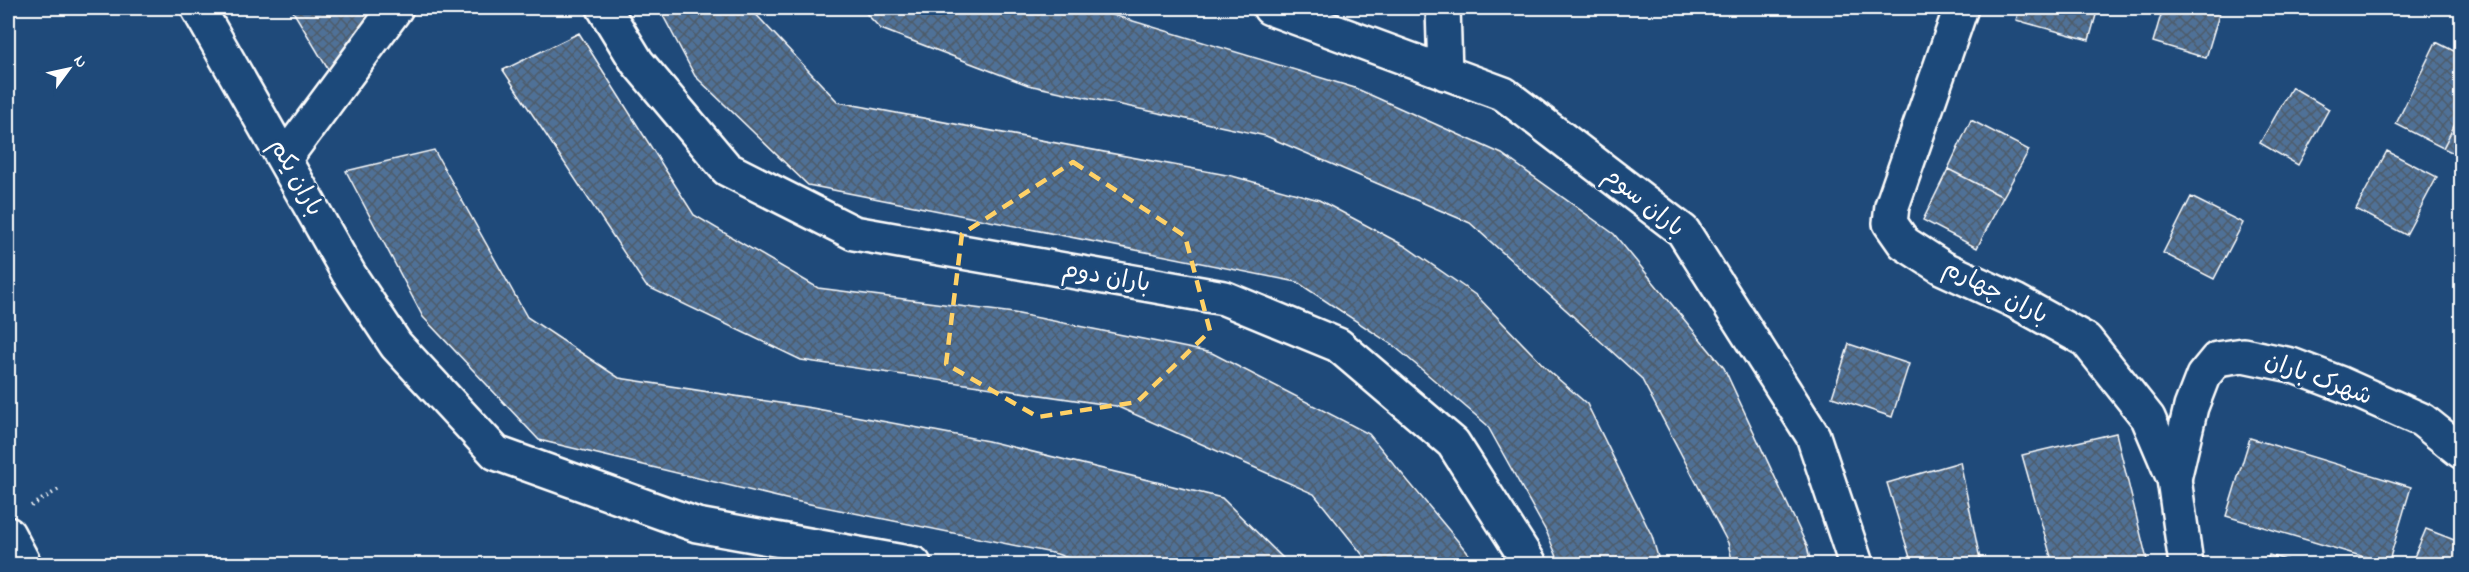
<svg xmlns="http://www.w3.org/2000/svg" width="2469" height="572" font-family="'Indie Flower','Playpen Sans Arabic',sans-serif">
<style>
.building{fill:url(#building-cross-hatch);stroke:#fff;stroke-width:1.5}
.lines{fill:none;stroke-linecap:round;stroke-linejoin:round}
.minor-casing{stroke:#fff;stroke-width:38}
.tertiary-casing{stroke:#fff;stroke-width:38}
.secondary-casing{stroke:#fff;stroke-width:38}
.path{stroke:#fff;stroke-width:4;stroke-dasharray:1.5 4.5;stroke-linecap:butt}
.minor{stroke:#1f4a7a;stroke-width:33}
.tertiary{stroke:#1f4a7a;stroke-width:33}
.secondary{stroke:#1f4a7a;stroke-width:33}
.marked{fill:none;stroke:#ffd166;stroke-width:4.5;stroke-dasharray:12 8;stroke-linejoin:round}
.labels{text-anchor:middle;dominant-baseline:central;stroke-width:6;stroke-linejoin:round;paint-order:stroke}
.street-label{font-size:24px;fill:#fff;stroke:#1f4a7a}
</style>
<defs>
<pattern id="building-cross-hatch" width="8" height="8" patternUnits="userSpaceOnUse" patternTransform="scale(1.5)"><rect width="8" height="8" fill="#507197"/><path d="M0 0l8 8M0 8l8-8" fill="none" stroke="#4e5b6a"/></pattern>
</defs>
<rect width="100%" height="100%" fill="#1f4a7a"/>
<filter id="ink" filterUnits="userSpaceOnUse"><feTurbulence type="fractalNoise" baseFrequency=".0167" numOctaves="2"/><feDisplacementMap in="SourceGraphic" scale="12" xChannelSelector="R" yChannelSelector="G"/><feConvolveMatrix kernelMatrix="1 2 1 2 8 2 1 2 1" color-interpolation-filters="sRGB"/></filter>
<g filter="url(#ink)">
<!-- building -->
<path class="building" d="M 291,8 L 384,8 L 329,71 Z
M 659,8 L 750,8 L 838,102 L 1232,176 L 1319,200 L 1405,246 L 1477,296 L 1548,370 L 1587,404 L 1652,536 L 1660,564 L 1560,564 L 1547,533 L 1487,425 L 1394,346 L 1297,282 L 808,185 L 695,76 Z
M 861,8 L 1090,8 L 1355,88 L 1502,154 L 1614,234 L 1724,368 L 1807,546 L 1811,564 L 1733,564 L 1728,543 L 1641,378 L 1470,223 L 1266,136 L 1028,85 L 881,29 Z
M 2020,8 L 2098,8 L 2089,40 L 2016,20 Z
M 2163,8 L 2221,8 L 2206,58 L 2153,42 Z
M 579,33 L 694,215 L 818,288 L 1014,313 L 1212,353 L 1369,434 L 1477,564 L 1370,564 L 1314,494 L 1116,406 L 801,360 L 646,286 L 503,70 Z
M 2436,42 L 2462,55 L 2462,110 L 2443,148 L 2396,124 Z
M 2292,87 L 2329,109 L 2298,165 L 2260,143 Z
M 2462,110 L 2462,157 L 2443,148 Z
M 1971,120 L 2029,150 L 2003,197 L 1948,169 Z
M 434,150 L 527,317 L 619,378 L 812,408 L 988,441 L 1222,498 L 1289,564 L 1084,564 L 1057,554 L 790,500 L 539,440 L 423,317 L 346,171 Z
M 2387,151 L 2437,177 L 2406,235 L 2356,209 Z
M 1948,169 L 2003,197 L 1977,248 L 1923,220 Z
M 2191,197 L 2243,223 L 2214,279 L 2163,253 Z
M 1849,344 L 1909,364 L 1892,417 L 1832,397 Z
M 2116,433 L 2148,564 L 2053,564 L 2022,455 Z
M 2250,438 L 2411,487 L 2388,564 L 2226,516 Z
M 1960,462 L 1981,564 L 1912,564 L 1887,483 Z
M 2426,529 L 2462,543 L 2462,564 L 2411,564 Z
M 2269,555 L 2299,564 L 2266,564 Z"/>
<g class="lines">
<defs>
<path id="minor" d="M 198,8 L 349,274 L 396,345 L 496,453 L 697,525 L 914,564
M 604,8 L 637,62 L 727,169 L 854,233 L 1224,298 L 1338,345 L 1453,443 L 1530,564
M 1270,8 L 1504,94 L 1683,231 L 1813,436 L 1856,564
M 1443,8 L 1445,73
M 1961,8 L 1892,206 L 1890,223 L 1904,243 L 1943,268 L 2015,301 L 2086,340 L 2148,418 L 2174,479 L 2186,564
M 285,158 L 396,8"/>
<path id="tertiary" d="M 2174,479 L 2191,407 L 2203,376 L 2217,359 L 2243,355 L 2291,365 L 2341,384 L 2422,420 L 2462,452"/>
<path id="secondary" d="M 8,534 L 24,564"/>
</defs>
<!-- minor casing -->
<use href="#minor" class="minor-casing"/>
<!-- tertiary casing -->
<use href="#tertiary" class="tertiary-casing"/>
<!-- secondary casing -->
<use href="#secondary" class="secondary-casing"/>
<!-- path -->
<path class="path" d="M 31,506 L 61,488"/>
<!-- minor -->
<use href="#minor" class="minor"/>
<!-- tertiary -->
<use href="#tertiary" class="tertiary"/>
<!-- secondary -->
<use href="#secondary" class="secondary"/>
</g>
</g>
<!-- marked area -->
<path class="marked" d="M 1073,162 L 1185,236 L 1210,331 L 1137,402 L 1038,417 L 946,364 L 962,234 Z"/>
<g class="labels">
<!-- street labels -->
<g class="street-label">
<text transform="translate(295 178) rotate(61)">باران یکم</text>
<text transform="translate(1643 203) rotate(39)">باران سوم</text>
<text transform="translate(1106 278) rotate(10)">باران دوم</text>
<text transform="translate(1995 293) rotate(27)">باران چهارم</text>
<text transform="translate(2318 380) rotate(20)">شهرک باران</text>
</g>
</g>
<!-- margin -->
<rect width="2469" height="572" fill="none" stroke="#1f4a7a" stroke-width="30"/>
<rect x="15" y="15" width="2439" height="542" fill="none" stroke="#fff" stroke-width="2" filter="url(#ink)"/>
<!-- north arrow -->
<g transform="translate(69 69) rotate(57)" stroke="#1f4a7a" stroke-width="4.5" paint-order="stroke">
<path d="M0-4.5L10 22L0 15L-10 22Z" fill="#ffffff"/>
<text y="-9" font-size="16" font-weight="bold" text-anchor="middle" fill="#ffffff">N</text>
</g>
</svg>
